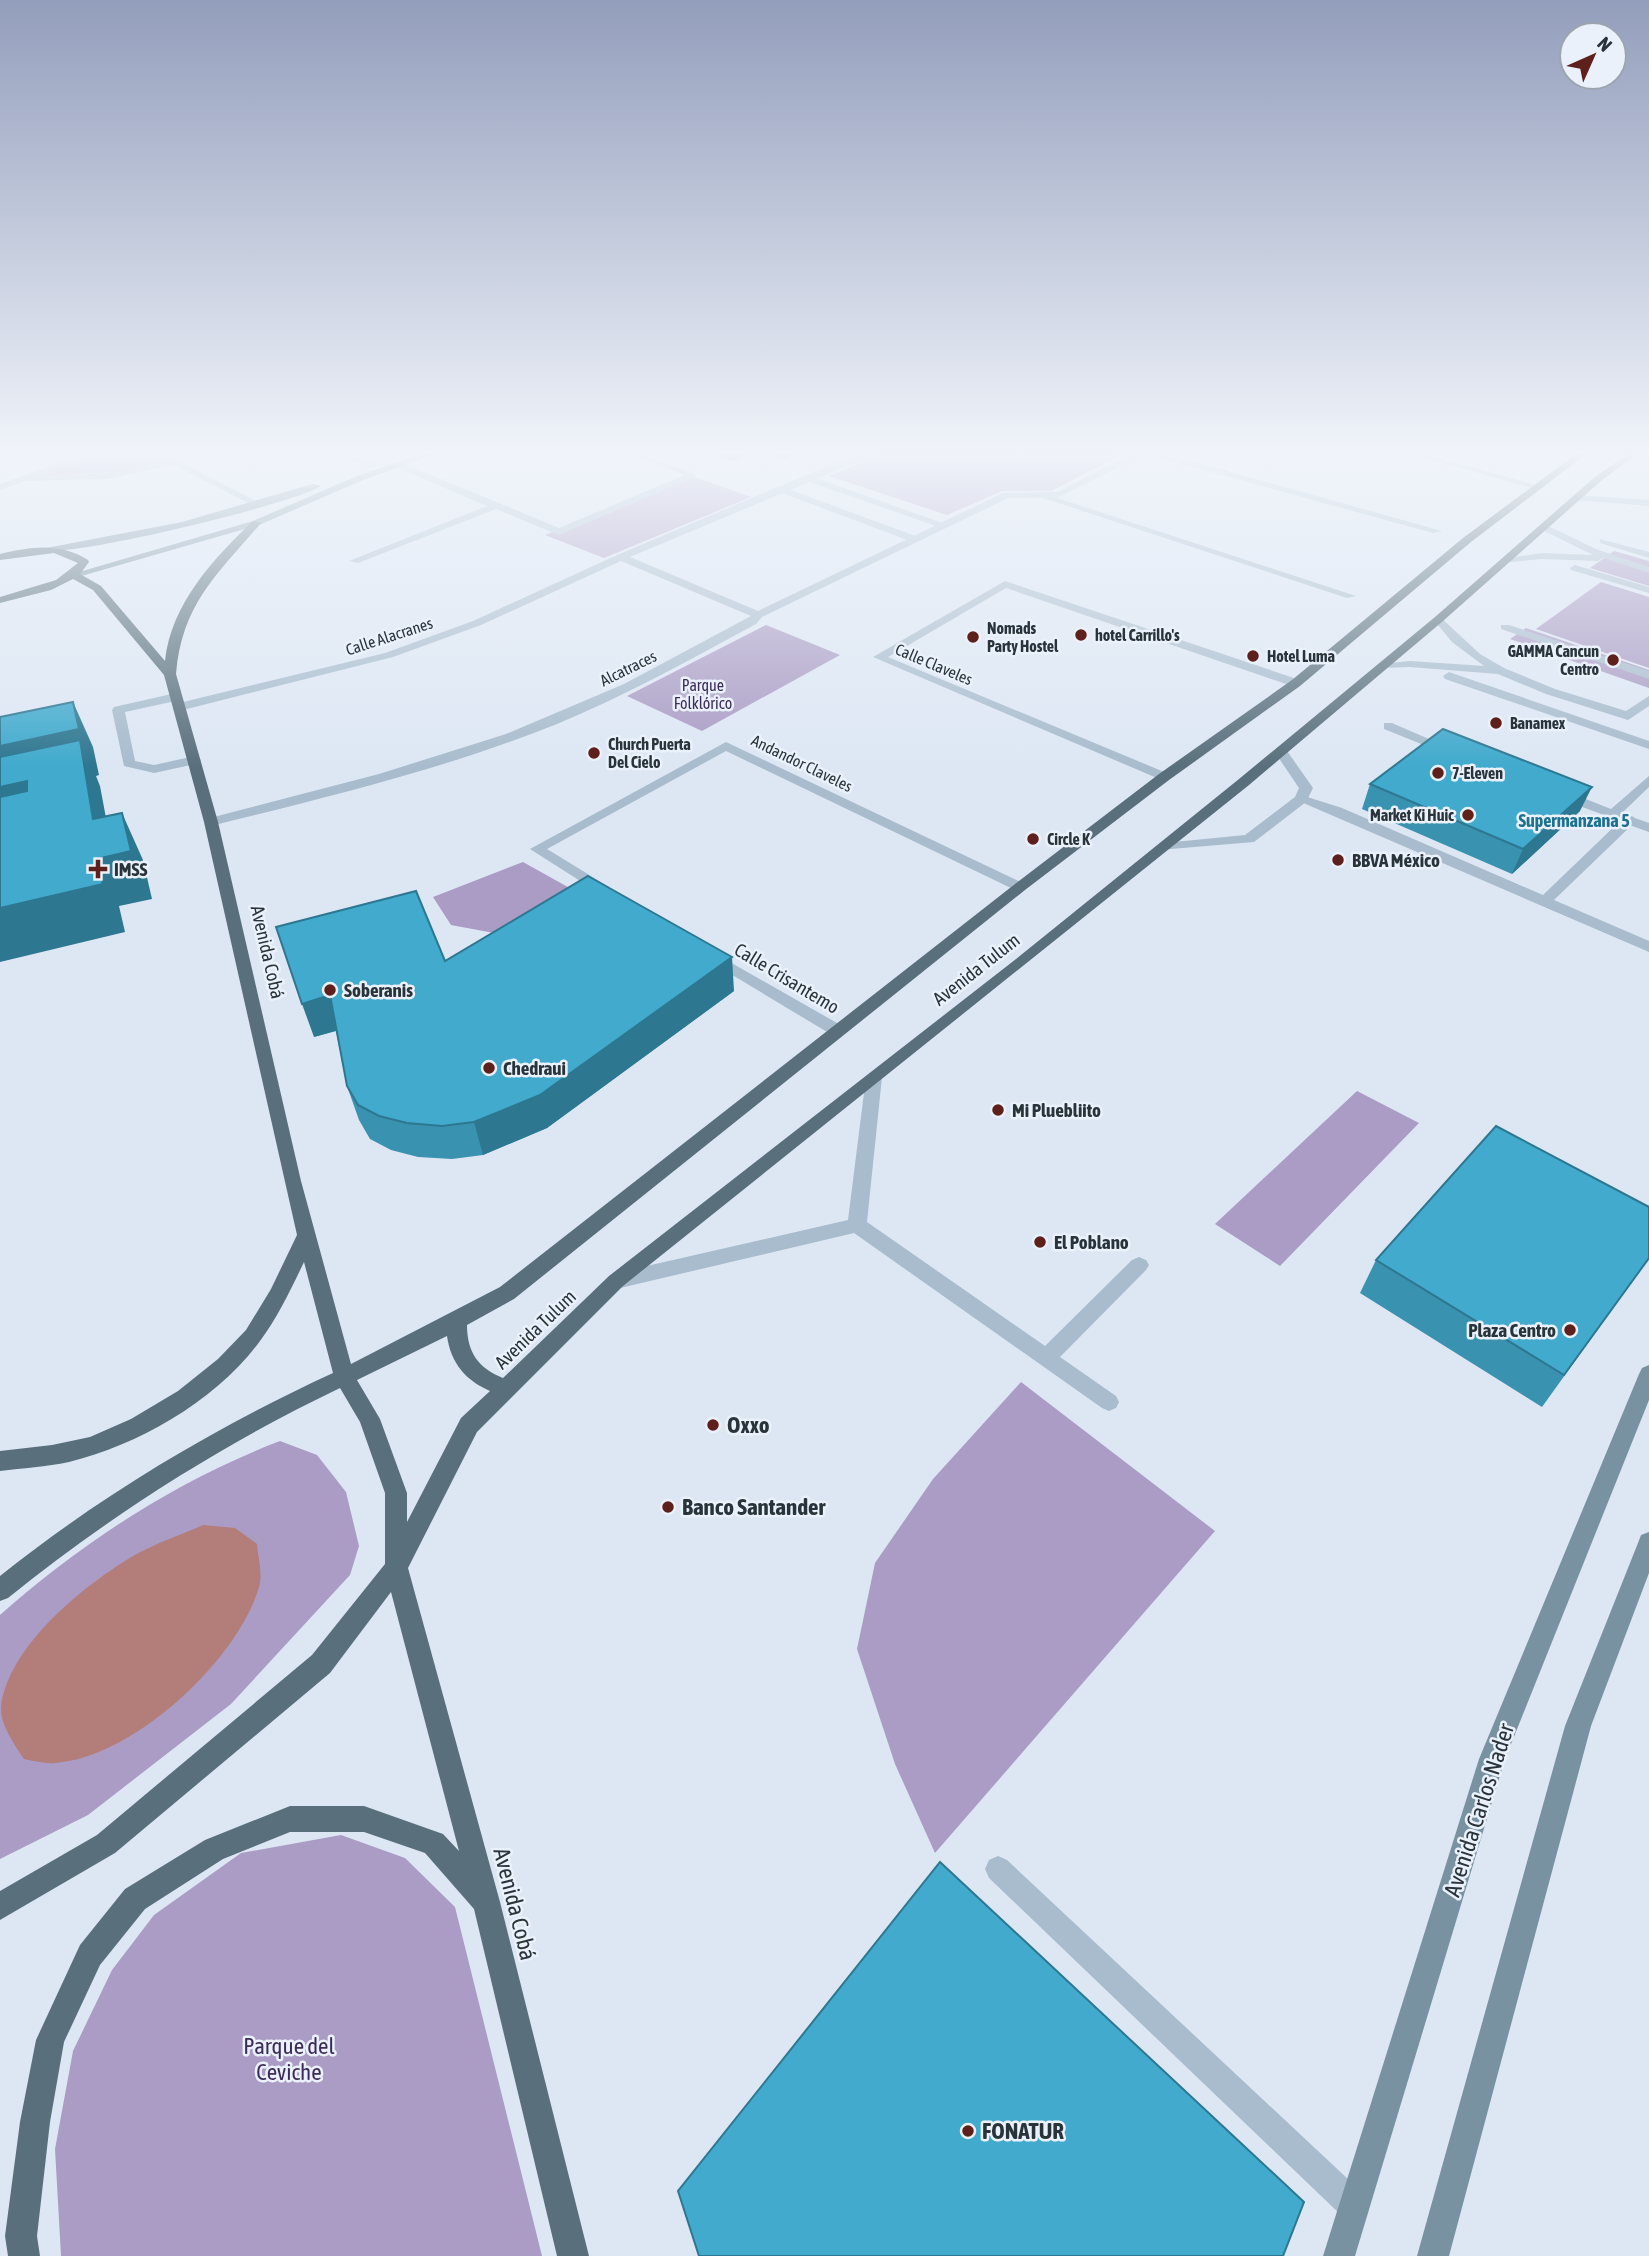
<svg xmlns="http://www.w3.org/2000/svg" width="1649" height="2256" font-family="'Asap Condensed',sans-serif">
<style>
.green{fill:#aa9cc4}
.water{fill:#b37d7a}
.lines{fill:none;stroke-linecap:round;stroke-linejoin:round}
.lane{fill:#a8bccd;fill-rule:evenodd}
.street{fill:#a8bccd;fill-rule:evenodd}
.secondary{fill:#7992a1;fill-rule:evenodd}
.primary{fill:#59707c;fill-rule:evenodd}
.wall{fill:#3892b0}
.shaded-wall{fill:#2e7790}
.building{fill:#41aacd;stroke:#2e7790;stroke-width:2}
.poi-dot{fill:#5e201b;stroke:#eaf1fb;stroke-width:2.5}
.labels{text-anchor:middle;dominant-baseline:central;stroke-width:5;stroke-linejoin:round;paint-order:stroke}
.far-poi-label{font-size:16px;font-weight:bold;fill:#283439;stroke:#eaf1fb;text-anchor:start}
.far-street-label{font-size:16px;fill:#283439;stroke:#eaf1fb}
.far-park-label{font-size:16px;fill:#3c2a59;stroke:#eaf1fb}
.far-neighbourhood-label{font-size:18px;font-weight:bold;fill:#1c718e;stroke:#eaf1fb}
.poi-label{font-size:19px;font-weight:bold;fill:#283439;stroke:#eaf1fb;text-anchor:start}
.street-label{font-size:19px;fill:#283439;stroke:#eaf1fb}
.near-poi-label{font-size:23px;font-weight:bold;fill:#283439;stroke:#eaf1fb;text-anchor:start}
.near-street-label{font-size:23px;fill:#283439;stroke:#eaf1fb}
.near-park-label{font-size:23px;fill:#3c2a59;stroke:#eaf1fb}
</style>
<rect width="100%" height="100%" fill="#dde7f4"/>
<!-- green -->
<path class="green" d="M 873,451 L 1125,451 L 1127,452 L 1051,491 L 1002,491 L 947,515 L 829,476 L 874,457 Z
M 155,456 L 166,461 L 125,471 L 38,477 L 75,463 Z
M 689,475 L 751,497 L 604,558 L 545,535 Z
M 1614,551 L 1649,561 L 1649,586 L 1590,568 Z
M 1601,582 L 1649,597 L 1649,668 L 1536,629 Z
M 766,625 L 840,655 L 702,731 L 627,696 Z
M 1526,628 L 1649,670 L 1649,688 L 1510,639 Z
M 523,862 L 584,896 L 510,936 L 451,925 L 433,897 Z
M 1357,1091 L 1419,1123 L 1280,1266 L 1215,1224 Z
M 1021,1382 L 1215,1531 L 935,1853 L 895,1764 L 857,1649 L 875,1563 L 933,1479 Z
M 280,1441 L 317,1455 L 346,1492 L 359,1546 L 350,1575 L 231,1704 L 88,1815 L 0,1859 L 0,1615 C 82,1542 178,1480 280,1441 Z
M 341,1835 L 405,1858 L 455,1907 L 542,2256 L 61,2256 L 55,2149 L 73,2051 L 112,1970 L 154,1915 L 241,1853 Z"/>
<!-- water -->
<path class="water" d="M 203,1525 L 235,1528 L 257,1544 C 258,1557 263,1575 259,1587 C 238,1660 134,1757 56,1763 C 46,1764 34,1761 24,1759 C 15,1745 0,1725 1,1707 C 8,1646 85,1584 135,1555 C 156,1543 181,1535 203,1525 Z"/>
<g class="lines">
<!-- lane -->
<path class="lane" d="M 804,476 L 810,476 L 948,525 L 939,527 L 804,480 Z
M 780,486 L 918,537 L 919,539 L 910,541 L 777,491 L 777,487 Z
M 1574,495 L 1649,500 L 1649,506 L 1577,500 L 1572,497 Z
M 1544,524 L 1596,549 L 1649,567 L 1649,573 L 1603,558 L 1598,561 L 1542,559 L 1501,563 L 1501,559 L 1542,553 L 1593,555 L 1540,529 L 1540,525 Z
M 1439,616 L 1480,654 L 1504,668 L 1555,689 L 1626,711 L 1649,696 L 1649,706 L 1628,720 L 1546,694 L 1498,674 L 1410,667 L 1380,668 L 1380,664 L 1410,661 L 1484,666 L 1452,642 L 1433,619 Z
M 176,693 L 180,694 L 180,700 L 125,712 L 135,761 L 154,765 L 195,756 L 201,760 L 200,763 L 154,773 L 124,766 L 112,710 L 114,707 Z
M 1280,747 L 1285,748 L 1313,788 L 1306,802 L 1254,842 L 1159,850 L 1159,844 L 1164,843 L 1245,835 L 1295,797 L 1299,788 L 1274,751 Z
M 1629,816 L 1649,823 L 1649,832 L 1624,823 L 1624,817 Z
M 874,1071 L 882,1077 L 867,1222 L 1045,1346 L 1132,1260 L 1139,1257 L 1146,1260 L 1149,1265 L 1146,1270 L 1060,1357 L 1116,1396 L 1119,1402 L 1116,1408 L 1109,1411 L 1102,1408 L 854,1233 L 616,1289 L 609,1286 L 606,1281 L 609,1276 L 616,1273 L 848,1220 L 866,1077 Z
M 998,1856 L 1007,1860 L 1365,2195 L 1370,2206 L 1365,2217 L 1354,2222 L 1343,2217 L 989,1878 L 985,1869 L 989,1860 Z"/>
<!-- street -->
<path class="street" d="M 159,451 L 264,505 L 256,507 L 174,465 L 106,479 L 25,481 L 0,490 L 0,484 L 70,459 ZM 158,457 L 166,461 L 106,473 L 37,477 L 71,465 Z
M 331,451 L 344,451 L 379,466 L 371,468 Z
M 619,451 L 632,451 L 698,475 L 559,535 L 496,509 L 358,563 L 349,561 L 487,506 L 396,467 L 396,463 L 402,463 L 559,528 L 685,475 Z
M 863,451 L 872,451 L 869,457 L 630,557 L 758,611 L 1003,493 L 1058,492 L 1136,451 L 1156,451 L 1442,531 L 1433,533 L 1145,454 L 1057,498 L 1356,596 L 1347,598 L 1043,498 L 1008,498 L 762,617 L 756,624 C 691,659 625,696 557,724 C 445,769 327,797 211,826 L 204,822 L 206,819 L 379,774 L 506,734 L 624,684 L 751,616 L 621,561 L 481,625 L 393,657 L 179,711 L 173,707 L 175,704 L 385,653 L 473,621 L 617,555 Z
M 1399,451 L 1414,451 L 1544,487 L 1539,490 Z
M 1600,539 L 1649,552 L 1649,558 L 1600,543 Z
M 1575,565 L 1649,587 L 1649,593 L 1571,570 L 1570,568 Z
M 1005,581 L 1300,680 L 1302,683 L 1292,686 L 1006,588 L 888,657 L 1169,774 L 1169,780 L 1164,781 L 873,657 Z
M 1501,625 L 1509,625 L 1649,671 L 1649,679 L 1501,629 Z
M 1449,672 L 1649,741 L 1649,749 L 1445,679 L 1443,676 Z
M 1384,723 L 1392,723 L 1452,749 L 1441,752 L 1384,729 Z
M 726,742 L 1025,884 L 1027,887 L 1020,891 L 1015,890 L 726,751 L 547,849 L 609,887 L 609,893 L 599,893 L 530,849 Z
M 1649,776 L 1649,787 L 1622,813 L 1634,817 L 1634,823 L 1554,900 L 1649,941 L 1649,952 L 1294,799 L 1301,795 L 1342,808 L 1543,895 L 1620,821 L 1558,798 L 1558,792 L 1568,792 L 1611,809 Z
M 714,953 L 844,1027 L 846,1031 L 838,1036 L 832,1035 L 709,961 L 706,958 Z"/>
<!-- secondary -->
<path class="secondary" d="M 431,451 L 444,451 L 363,480 L 259,525 L 78,577 L 69,575 L 253,521 L 357,476 Z
M 313,484 L 321,486 C 297,503 59,561 41,549 L 182,522 Z
M 1649,1365 L 1649,1400 L 1505,1759 L 1355,2256 L 1323,2256 L 1479,1759 L 1639,1374 L 1642,1368 Z
M 1649,1532 L 1649,1573 L 1591,1726 L 1449,2256 L 1417,2256 L 1565,1726 L 1638,1543 L 1641,1535 Z"/>
<!-- primary -->
<path class="primary" d="M 1580,451 L 1590,451 L 1471,542 L 1300,686 L 1169,780 L 1025,890 L 514,1299 L 467,1325 C 467,1352 478,1368 503,1378 L 609,1276 L 1016,959 L 1239,779 L 1435,617 L 1596,476 L 1632,451 L 1642,451 L 1602,480 L 1443,621 L 1249,785 L 623,1286 L 477,1432 L 408,1568 L 500,1902 L 589,2256 L 557,2256 L 474,1909 L 425,1853 L 364,1832 L 290,1832 L 223,1859 L 145,1909 L 100,1965 L 64,2042 L 50,2122 L 37,2236 L 40,2256 L 8,2256 L 5,2236 L 20,2122 L 36,2040 L 80,1945 L 125,1889 L 205,1840 L 290,1806 L 364,1806 L 443,1834 L 459,1851 L 391,1592 L 330,1673 L 115,1853 L 0,1920 L 0,1891 L 97,1835 L 312,1655 L 385,1564 L 385,1493 L 360,1422 L 340,1388 C 221,1445 111,1515 8,1598 L 0,1601 L 0,1576 C 103,1494 214,1428 333,1373 L 304,1262 C 291,1289 278,1317 260,1341 C 217,1400 139,1445 69,1462 C 46,1467 23,1468 0,1471 L 0,1451 L 52,1445 L 90,1437 L 131,1419 L 178,1391 L 218,1359 L 246,1330 L 271,1289 L 297,1235 L 204,822 L 164,675 L 93,590 L 73,579 L 51,590 L 0,603 L 0,597 L 56,580 L 78,563 L 54,553 L 0,560 L 0,554 C 31,547 59,542 88,560 L 89,562 L 80,574 L 101,586 L 165,661 C 171,604 213,559 253,521 L 261,523 C 218,574 182,603 176,674 L 218,822 L 301,1181 L 351,1364 L 500,1287 L 1015,884 L 1159,774 L 1292,680 L 1463,538 ZM 447,1336 C 451,1363 465,1380 490,1391 L 461,1418 L 407,1522 L 407,1493 L 380,1419 L 357,1380 Z"/>
</g>
<!-- wall -->
<path class="wall" d="M 710,451 L 757,451 L 733,461 L 710,453 Z
M 763,451 L 803,451 L 784,459 Z
M 1370,784 L 1580,811 L 1512,874 L 1362,809 Z
M 445,961 L 734,991 L 547,1128 L 483,1155 L 452,1159 L 418,1157 L 391,1150 L 370,1139 L 359,1120 L 347,1086 L 336,1031 L 314,1037 Z
M 1649,1258 L 1542,1407 L 1360,1293 L 1376,1260 Z"/>
<!-- shaded-wall -->
<path class="shaded-wall" d="M 733,451 L 757,451 L 733,461 Z
M 784,451 L 803,451 L 784,459 Z
M 73,702 L 93,747 L 99,775 L 96,776 L 100,786 L 113,855 L 122,813 L 143,860 L 152,899 L 119,906 L 125,932 L 0,962 L 0,746 Z
M 1592,787 L 1580,811 L 1512,874 L 1523,849 Z
M 732,957 L 734,991 L 547,1128 L 483,1155 L 474,1122 Z
M 330,995 L 342,1029 L 314,1037 L 302,1004 Z"/>
<!-- building -->
<path class="building" d="M 73,702 L 79,729 L 0,746 L 0,717 Z
M 1443,729 L 1592,787 L 1523,849 L 1370,784 Z
M 80,740 L 93,819 L 122,813 L 131,851 L 97,859 L 103,884 L 0,908 L 0,797 L 27,791 L 27,781 L 0,787 L 0,757 Z
M 588,876 L 732,957 L 540,1095 L 474,1122 L 442,1126 L 407,1123 L 379,1116 L 358,1105 L 347,1086 L 330,995 L 302,1004 L 276,927 L 416,891 L 445,961 Z
M 1496,1126 L 1649,1207 L 1649,1258 L 1564,1375 L 1376,1260 Z
M 940,1862 L 1304,2202 L 1283,2256 L 699,2256 L 678,2191 Z"/>
<!-- sky -->
<linearGradient id="sky" x2="0" y2="1"><stop stop-color="#939ebc"/><stop offset="0.59" stop-color="#f0f4fa"/><stop offset="1" stop-color="#f0f4fa" stop-opacity="0"/></linearGradient>
<rect width="1649" height="767" fill="url(#sky)"/>
<!-- markers -->
<g class="poi-dot">
<circle cx="1081" cy="635" r="7"/>
<circle cx="973" cy="637" r="7"/>
<circle cx="1253" cy="656" r="7"/>
<circle cx="1613" cy="660" r="7"/>
<circle cx="1496" cy="723" r="7"/>
<circle cx="594" cy="753" r="7"/>
<circle cx="1438" cy="773" r="7"/>
<circle cx="1468" cy="815" r="7"/>
<circle cx="1033" cy="839" r="7"/>
<circle cx="1338" cy="860" r="7"/>
<path d="M94.5 858.5h7v7h7v7h-7v7h-7v-7h-7v-7h7z"/>
<circle cx="330" cy="990" r="7"/>
<circle cx="489" cy="1068" r="7"/>
<circle cx="998" cy="1110" r="7"/>
<circle cx="1040" cy="1242" r="7"/>
<circle cx="1570" cy="1330" r="7"/>
<circle cx="713" cy="1425" r="7"/>
<circle cx="668" cy="1507" r="7"/>
<circle cx="968" cy="2131" r="7"/>
</g>
<g class="labels">
<!-- far-poi labels -->
<g class="far-poi-label">
<text x="987" y="628">Nomads<tspan x="987" dy="18">Party Hostel</tspan></text>
<text x="1095" y="635">hotel Carrillo's</text>
<text x="1599" y="651" text-anchor="end">GAMMA Cancun<tspan x="1599" dy="18">Centro</tspan></text>
<text x="1267" y="656">Hotel Luma</text>
<text x="1510" y="723">Banamex</text>
<text x="608" y="744">Church Puerta<tspan x="608" dy="18">Del Cielo</tspan></text>
<text x="1452" y="773">7-Eleven</text>
<text x="1454" y="815" text-anchor="end">Market Ki Huic</text>
<text x="1047" y="839">Circle K</text>
</g>
<!-- far-street labels -->
<g class="far-street-label">
<text transform="translate(389 636) rotate(-18)">Calle Alacranes</text>
<text transform="translate(934 664) rotate(23)">Calle Claveles</text>
<text transform="translate(628 668) rotate(-26)">Alcatraces</text>
<text transform="translate(802 763) rotate(26)">Andandor Claveles</text>
</g>
<!-- far-park labels -->
<g class="far-park-label">
<text x="703" y="685">Parque<tspan x="703" dy="18">Folklórico</tspan></text>
</g>
<!-- far-neighbourhood labels -->
<g class="far-neighbourhood-label">
<text x="1574" y="820">Supermanzana 5</text>
</g>
<!-- poi labels -->
<g class="poi-label">
<text x="1352" y="860">BBVA México</text>
<text x="114" y="869">IMSS</text>
<text x="344" y="990">Soberanis</text>
<text x="503" y="1068">Chedraui</text>
<text x="1012" y="1110">Mi Pluebliito</text>
<text x="1054" y="1242">El Poblano</text>
<text x="1556" y="1330" text-anchor="end">Plaza Centro</text>
</g>
<!-- street labels -->
<g class="street-label">
<text transform="translate(268 952) rotate(77)">Avenida Cobá</text>
<text transform="translate(976 969) rotate(-38)">Avenida Tulum</text>
<text transform="translate(787 978) rotate(31)">Calle Crisantemo</text>
<text transform="translate(535 1329) rotate(-44)">Avenida Tulum</text>
</g>
<!-- near-poi labels -->
<g class="near-poi-label">
<text x="727" y="1425">Oxxo</text>
<text x="682" y="1507">Banco Santander</text>
<text x="982" y="2131">FONATUR</text>
</g>
<!-- near-street labels -->
<g class="near-street-label">
<text transform="translate(1479 1810) rotate(-72)">Avenida Carlos Nader</text>
<text transform="translate(515 1904) rotate(76)">Avenida Cobá</text>
</g>
<!-- near-park labels -->
<g class="near-park-label">
<text x="289" y="2046">Parque del<tspan x="289" dy="26">Ceviche</tspan></text>
</g>
</g>
<!-- north arrow -->
<g transform="translate(1593 56) rotate(45)"><circle r="33" fill="#eaf1fb" stroke="#9ca5ad" stroke-width="2"/>
<path d="M0-5L12 26L0 18L-12 26Z" fill="#5e201b"/>
<text y="-10" font-size="19" font-weight="bold" text-anchor="middle" fill="#283439">N</text>
</g>
</svg>
